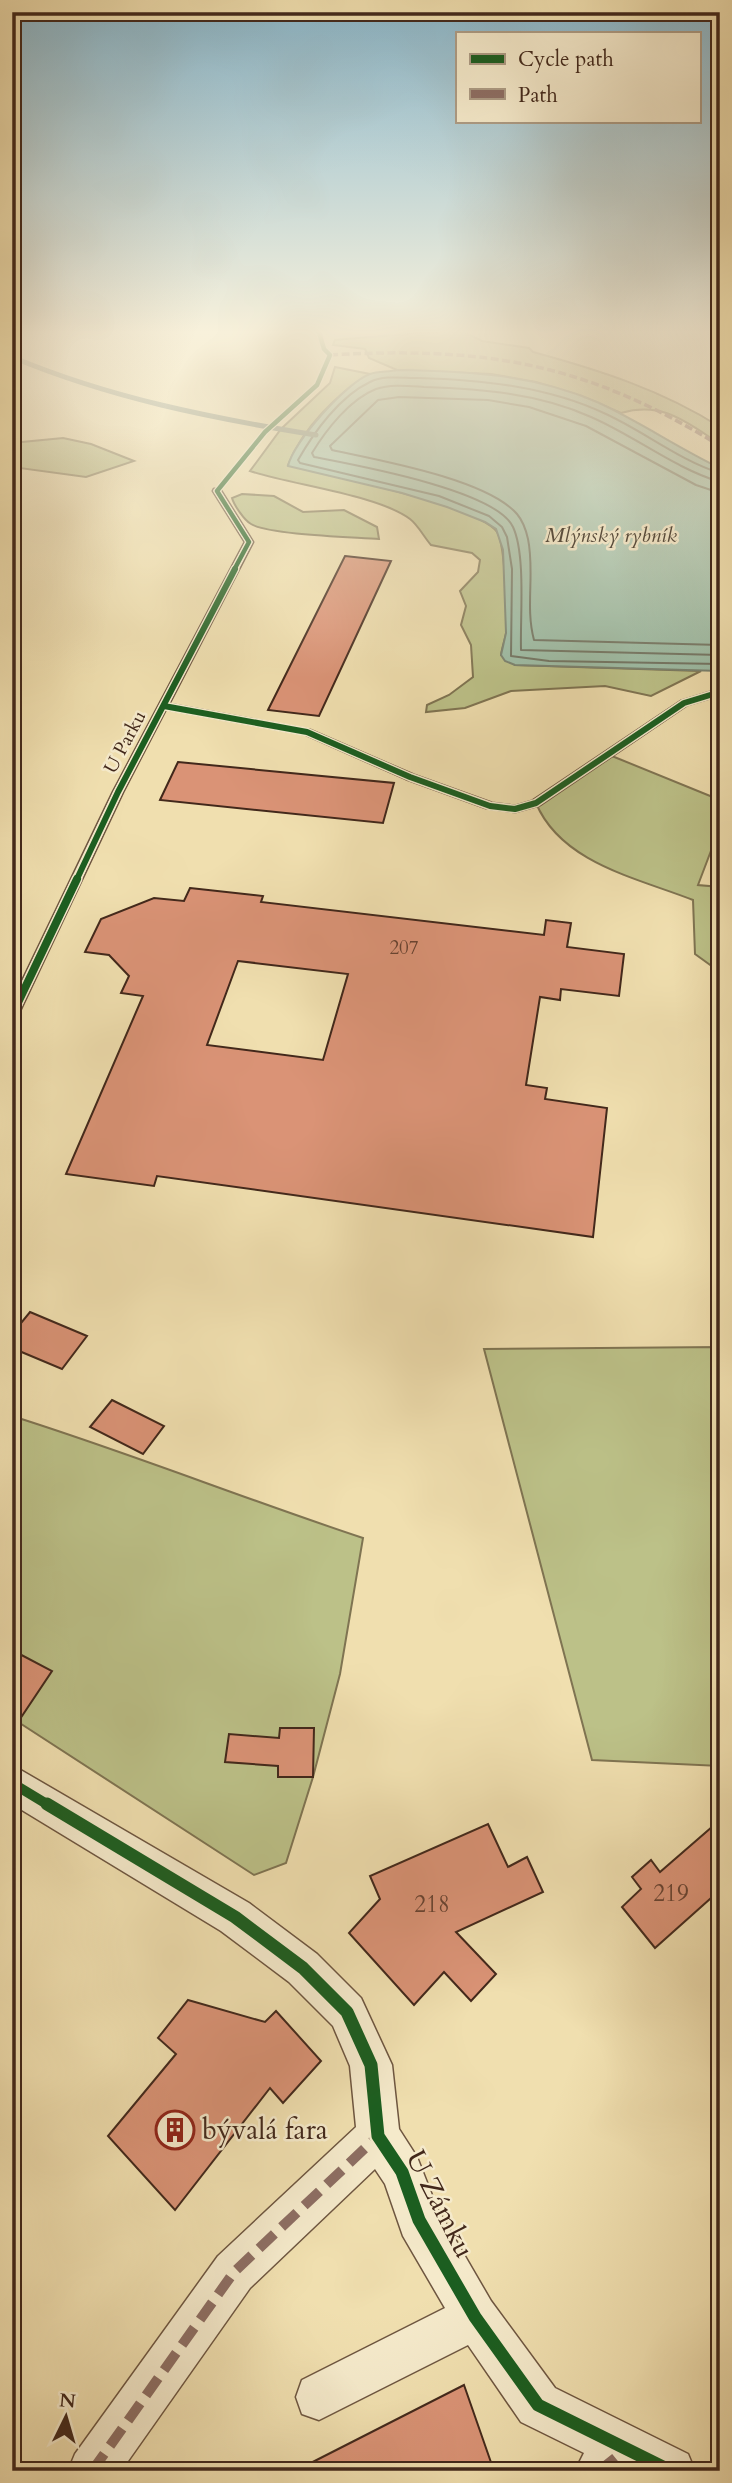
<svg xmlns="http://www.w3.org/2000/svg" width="732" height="2483" font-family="Cardo,serif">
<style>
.green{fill:#bcc188;stroke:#7f7452;stroke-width:2}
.water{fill:#9bbda7;stroke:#77816f;stroke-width:2}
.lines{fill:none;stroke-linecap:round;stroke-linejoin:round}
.shore{stroke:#6e7261;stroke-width:2}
.stream{stroke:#77816f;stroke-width:5}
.building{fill:#da9376;stroke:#42281b;stroke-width:2;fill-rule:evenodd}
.lane-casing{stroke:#6e5640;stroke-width:3}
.street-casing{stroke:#6e5640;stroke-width:3}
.lane{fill:#f5eacb;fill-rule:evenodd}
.street{fill:#f5eacb;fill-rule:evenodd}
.quiet-far1{stroke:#8d6e63;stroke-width:3.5;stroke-dasharray:8 3.5;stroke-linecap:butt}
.quiet{stroke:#8d6e63;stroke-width:10;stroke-dasharray:21 10;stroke-linecap:butt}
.cycleway-far4-casing{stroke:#f5eacb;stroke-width:7}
.cycleway-far3-casing{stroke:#f5eacb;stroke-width:9}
.cycleway-far2-casing{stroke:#f5eacb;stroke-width:11}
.cycleway-far1-casing{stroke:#f5eacb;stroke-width:15}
.cycleway-casing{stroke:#f5eacb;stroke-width:18}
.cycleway-far4{stroke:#1b5e20;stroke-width:4.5}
.cycleway-far3{stroke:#1b5e20;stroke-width:6}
.cycleway-far2{stroke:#1b5e20;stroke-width:8}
.cycleway-far1{stroke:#1b5e20;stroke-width:10}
.cycleway{stroke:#1b5e20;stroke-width:13}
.labels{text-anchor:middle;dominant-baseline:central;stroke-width:5;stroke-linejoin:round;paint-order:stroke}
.far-street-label{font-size:19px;fill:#42281b;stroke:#f5eacb}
.number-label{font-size:19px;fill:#684332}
.far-water-label{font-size:21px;font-style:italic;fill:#584d3e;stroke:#f5eacb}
.near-number-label{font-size:23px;fill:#684332}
.near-poi-label{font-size:28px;fill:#42281b;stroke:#f5eacb;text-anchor:start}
.near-street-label{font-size:28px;fill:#42281b;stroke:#f5eacb}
</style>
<rect width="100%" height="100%" fill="#f0dfaf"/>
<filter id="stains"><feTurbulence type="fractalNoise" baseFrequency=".00286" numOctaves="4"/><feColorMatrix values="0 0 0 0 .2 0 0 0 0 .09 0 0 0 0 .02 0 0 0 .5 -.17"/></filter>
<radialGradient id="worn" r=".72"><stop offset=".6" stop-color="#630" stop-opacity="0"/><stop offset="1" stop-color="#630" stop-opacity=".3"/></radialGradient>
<!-- green -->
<path class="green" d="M 464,332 L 482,341 L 529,348 L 533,352 C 599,370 662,390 720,427 L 720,444 C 686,422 663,401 621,413 L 582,396 L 536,382 L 491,374 L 397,370 L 369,358 L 365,349 L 333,345 L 335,340 L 418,333 Z
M 335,367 L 370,374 C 337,393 302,429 288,465 C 325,474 479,506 497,532 C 505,544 508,617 506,633 C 505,640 502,647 501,655 L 515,665 L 701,671 L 651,696 L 605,686 L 511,691 L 465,708 L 426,712 L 427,705 L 449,695 L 473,677 L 471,645 L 461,625 L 466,606 L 460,591 L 478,572 L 480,560 L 472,553 L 431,545 C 424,537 418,525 410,519 C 378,495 292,485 250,471 L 281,429 L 330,383 Z
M 63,438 L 91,444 L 134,461 L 86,477 L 12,467 L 12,443 Z
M 242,494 L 274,496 L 303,512 L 344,510 L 377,527 L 379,539 C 354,537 269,535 251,524 C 244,520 234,505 232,498 Z
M 607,754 L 720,800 L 720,827 L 698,885 L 720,887 L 720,972 L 695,954 L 693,900 C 637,878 561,863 536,803 Z
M 720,1347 L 720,1766 L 592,1760 L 484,1349 Z
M 12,1416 C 130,1453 245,1499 363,1538 L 340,1674 L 313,1777 L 286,1863 L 254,1875 L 12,1718 Z"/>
<!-- water -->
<path class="water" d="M 397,370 C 466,371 533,374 597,402 C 639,421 678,448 720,468 L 720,671 L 515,665 L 505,661 L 501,655 L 506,633 L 503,550 L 496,529 L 485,522 L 447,507 L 402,493 L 288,466 C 293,442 347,382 370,374 C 378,371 389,372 397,370 Z"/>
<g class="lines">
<!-- shore -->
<path class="shore" d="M 720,473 C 679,460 645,432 606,414 C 547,386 482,380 418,378 C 402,378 384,375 370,382 C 340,396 314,432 298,460 L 300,463 L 439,496 L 489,516 L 502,527 L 507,537 L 512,569 L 511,656 L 549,661 L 720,664
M 720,482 C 674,468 635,436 591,417 C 538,393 481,389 424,387 C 408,386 391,384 376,389 C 350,399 326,430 312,453 L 314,457 C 355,465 496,490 513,527 C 526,555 520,618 521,650 L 720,655
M 720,493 L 696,485 L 586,426 L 529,407 L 488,400 L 399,397 L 378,400 L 330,446 L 332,450 C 378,460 487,479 517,514 C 523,521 526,530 528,539 C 535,572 525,607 534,640 L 720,645"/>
<!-- stream -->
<path class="stream" d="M 12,357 C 110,398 211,418 316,435"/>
</g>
<!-- building -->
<path class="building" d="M 345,556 L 391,561 L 319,716 L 268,710 Z
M 178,762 L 394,783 L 383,823 L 160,800 Z
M 190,888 L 263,896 L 261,902 L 544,935 L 546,920 L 571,923 L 567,947 L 624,954 L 619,996 L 561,989 L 560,1000 L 540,997 L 526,1085 L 547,1088 L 545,1099 L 607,1108 L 593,1237 L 157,1176 L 154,1186 L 66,1174 L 143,996 L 121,993 L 129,976 L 109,955 L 85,952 L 101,919 L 154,898 L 184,901 ZM 238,961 L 348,974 L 323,1060 L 207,1045 Z
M 30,1312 L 87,1336 L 62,1369 L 12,1348 L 12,1334 Z
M 112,1400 L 164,1426 L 143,1454 L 90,1427 Z
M 12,1650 L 52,1671 L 12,1731 Z
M 280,1728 L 314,1728 L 313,1777 L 278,1777 L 278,1766 L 225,1762 L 229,1734 L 279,1738 Z
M 720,1820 L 720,1890 L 655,1948 L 622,1907 L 641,1889 L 632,1877 L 651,1860 L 660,1872 Z
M 488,1824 L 508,1867 L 527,1857 L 543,1892 L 456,1932 L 496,1974 L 471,2001 L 444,1972 L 414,2005 L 349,1933 L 380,1899 L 370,1876 Z
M 188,2000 L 265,2022 L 276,2011 L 321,2061 L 283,2103 L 270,2088 L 175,2210 L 108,2136 L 176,2054 L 158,2038 Z
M 464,2385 L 494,2471 L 295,2471 Z"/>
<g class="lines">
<defs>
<path id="lane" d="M 214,489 L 220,489 L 253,542 L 169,704 L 310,730 L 414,775 L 492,803 L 515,806 L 532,801 L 681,701 L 720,689 L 720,695 L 687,705 L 540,805 L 515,812 L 486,808 L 406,779 L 304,734 L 166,709 L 123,792 L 18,1015 L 12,1019 L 12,1002 L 113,792 L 245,542 L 213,491 Z"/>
<path id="street" d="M 12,1765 L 249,1903 L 317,1954 L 361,1998 L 392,2065 L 399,2129 L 417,2157 L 437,2208 L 491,2301 L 555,2388 L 688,2454 L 695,2471 L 575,2471 L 584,2453 L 521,2422 L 468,2345 L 319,2420 L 302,2414 L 296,2397 L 302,2380 L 445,2308 L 403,2236 L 385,2184 L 375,2169 L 250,2288 L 121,2471 L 68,2471 L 75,2454 L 218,2256 L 356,2127 L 350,2066 L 333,2026 L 289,1982 L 221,1931 L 12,1804 Z"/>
</defs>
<!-- lane casing -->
<use href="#lane" class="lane-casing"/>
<!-- street casing -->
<use href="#street" class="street-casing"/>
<!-- lane -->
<use href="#lane" class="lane"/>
<!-- street -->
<use href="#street" class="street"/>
<!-- quiet-far1 -->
<path class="quiet-far1" d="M 330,355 C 485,346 587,363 720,446"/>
<!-- quiet -->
<path class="quiet" d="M 92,2471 L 234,2272 L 378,2136 L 380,2140
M 599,2471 L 625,2450"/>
<defs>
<path id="cycleway-far4" d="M 234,570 L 249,542 L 217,491 L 265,432 L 317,385 L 330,355 L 324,349 L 319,332 L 315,330"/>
<path id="cycleway-far3" d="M 164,706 L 307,732 L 410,777 L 490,806 L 515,809 L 536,803 L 684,703 L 720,692
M 76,881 L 118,792 L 235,569"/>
<path id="cycleway-far2" d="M 12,1015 L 77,879"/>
<path id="cycleway-far1" d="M 12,1783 L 50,1806"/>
<path id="cycleway" d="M 47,1804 L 235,1917 L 303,1968 L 347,2012 L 371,2065 L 378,2136 L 402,2172 L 419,2220 L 475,2317 L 538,2405 L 671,2471"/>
</defs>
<!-- cycleway-far4 casing -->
<use href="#cycleway-far4" class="cycleway-far4-casing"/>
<!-- cycleway-far3 casing -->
<use href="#cycleway-far3" class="cycleway-far3-casing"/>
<!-- cycleway-far2 casing -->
<use href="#cycleway-far2" class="cycleway-far2-casing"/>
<!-- cycleway-far1 casing -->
<use href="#cycleway-far1" class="cycleway-far1-casing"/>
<!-- cycleway casing -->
<use href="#cycleway" class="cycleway-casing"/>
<!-- cycleway-far4 -->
<use href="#cycleway-far4" class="cycleway-far4"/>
<!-- cycleway-far3 -->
<use href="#cycleway-far3" class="cycleway-far3"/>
<!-- cycleway-far2 -->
<use href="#cycleway-far2" class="cycleway-far2"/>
<!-- cycleway-far1 -->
<use href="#cycleway-far1" class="cycleway-far1"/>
<!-- cycleway -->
<use href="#cycleway" class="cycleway"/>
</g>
<!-- sky -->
<linearGradient id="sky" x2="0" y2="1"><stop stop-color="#89b8ce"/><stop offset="0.49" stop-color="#f8f1db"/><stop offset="1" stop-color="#f8f1db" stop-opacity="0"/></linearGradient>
<rect width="732" height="678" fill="url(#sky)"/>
<!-- icons -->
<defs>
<symbol id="building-ring" viewBox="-11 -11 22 22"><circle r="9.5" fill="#f5eacb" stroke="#8f2418" stroke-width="1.5"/><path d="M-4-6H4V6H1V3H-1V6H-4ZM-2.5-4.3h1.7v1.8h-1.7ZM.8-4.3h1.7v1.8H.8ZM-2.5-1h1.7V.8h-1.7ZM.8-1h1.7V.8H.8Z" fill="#8f2418"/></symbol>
</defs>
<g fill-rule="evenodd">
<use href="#building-ring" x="153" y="2108" width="44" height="44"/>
</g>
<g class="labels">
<!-- far-street labels -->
<g class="far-street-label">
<text transform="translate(125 742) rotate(-62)">U Parku</text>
</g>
<!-- number labels -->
<g class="number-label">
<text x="404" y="948">207</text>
</g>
<!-- far-water labels -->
<g class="far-water-label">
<text x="611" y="535">Mlýnský rybník</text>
</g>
<!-- near-number labels -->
<g class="near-number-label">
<text x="671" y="1893">219</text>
<text x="432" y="1904">218</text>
</g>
<!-- near-poi labels -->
<g class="near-poi-label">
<text x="202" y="2130">bývalá fara</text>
</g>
<!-- near-street labels -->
<g class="near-street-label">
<text transform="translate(440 2204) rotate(63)">U Zámku</text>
</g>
</g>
<!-- margin -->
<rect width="732" height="2483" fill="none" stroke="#f0dfaf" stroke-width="42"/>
<rect x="14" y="14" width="704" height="2455" fill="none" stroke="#42281b" stroke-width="3.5"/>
<rect x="21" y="21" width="690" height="2441" fill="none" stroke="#42281b" stroke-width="2"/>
<!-- legend -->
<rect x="456" y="32" width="245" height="91" fill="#f5eacb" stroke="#ad9c85" stroke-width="2"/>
<rect x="470" y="54" width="35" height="10" fill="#1b5e20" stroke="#ad9c85" stroke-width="2"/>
<text x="518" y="66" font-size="21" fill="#42281b">Cycle path</text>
<rect x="470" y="89" width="35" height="10" fill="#8d6e63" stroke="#ad9c85" stroke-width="2"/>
<text x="518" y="102" font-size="21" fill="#42281b">Path</text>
<!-- north arrow -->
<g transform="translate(66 2417) rotate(5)" stroke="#f5eacb" stroke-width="5" paint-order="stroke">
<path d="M0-5L12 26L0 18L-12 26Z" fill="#42281b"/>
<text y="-10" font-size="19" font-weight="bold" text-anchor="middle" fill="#42281b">N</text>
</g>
<rect width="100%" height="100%" filter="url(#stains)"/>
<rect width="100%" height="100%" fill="url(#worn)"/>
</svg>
